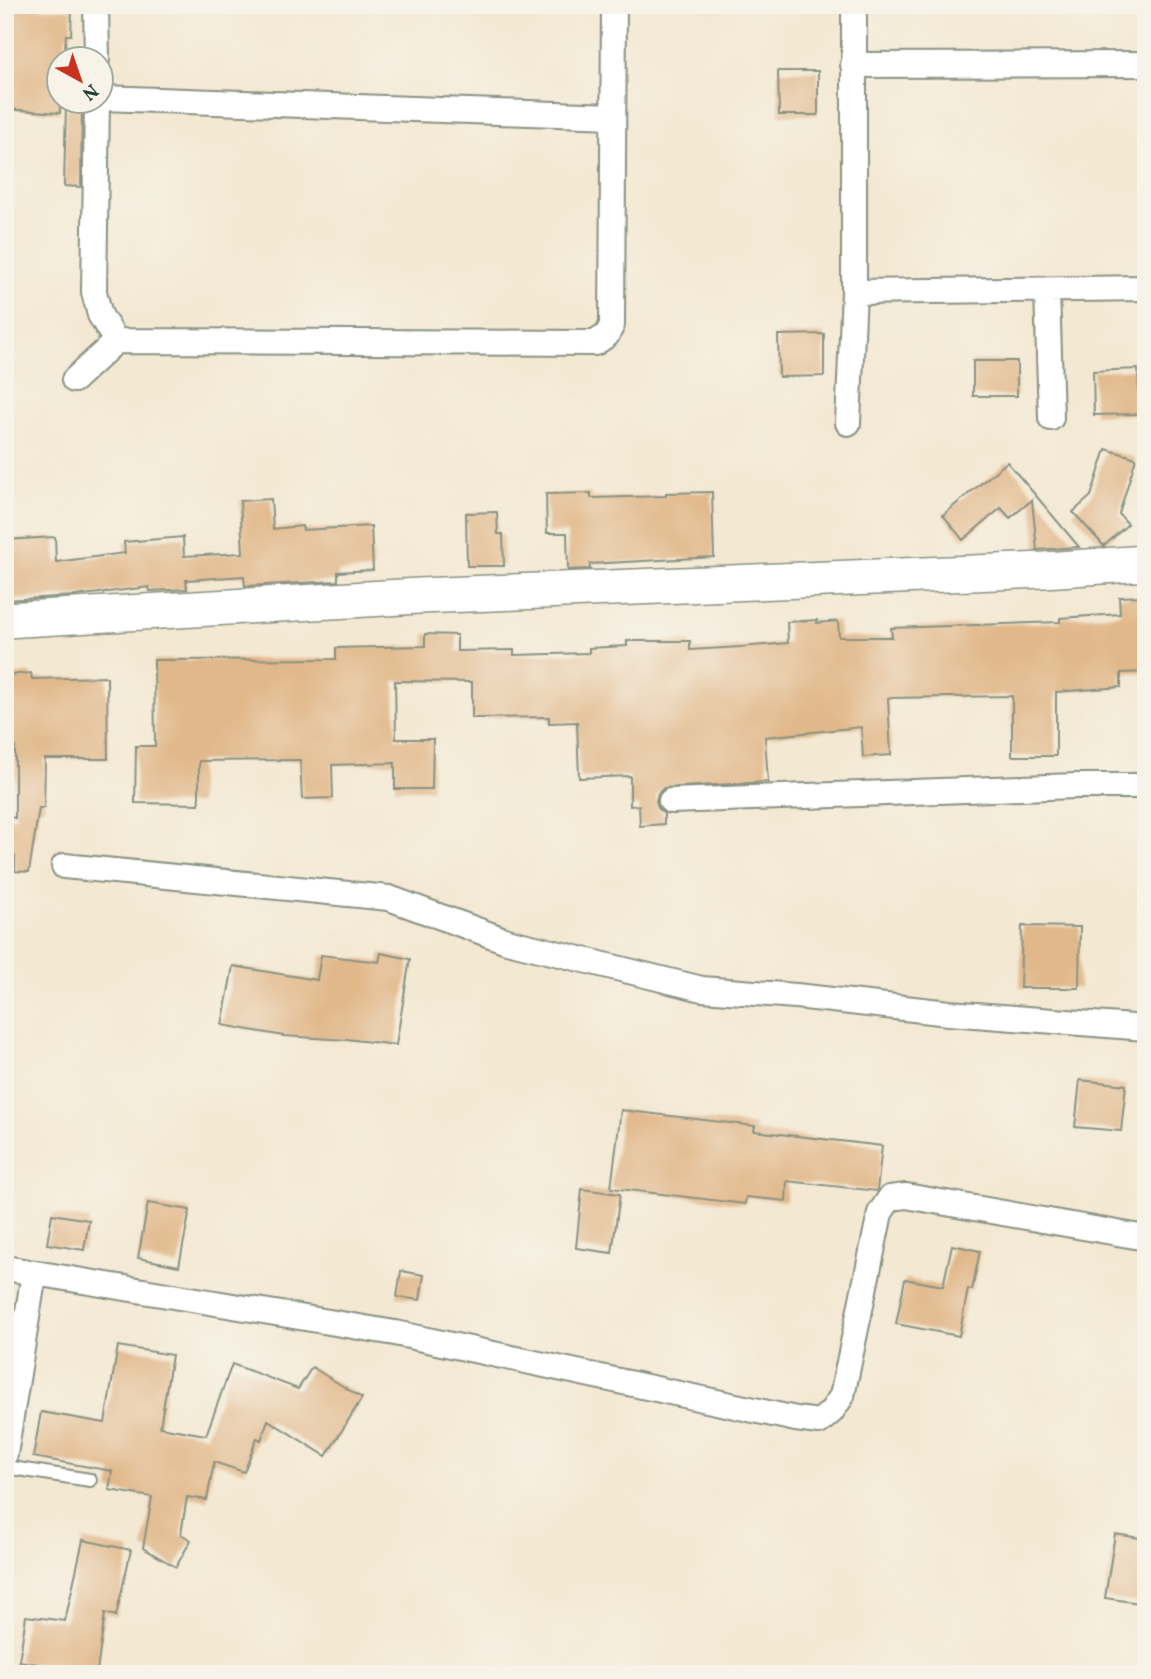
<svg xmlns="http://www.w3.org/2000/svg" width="1151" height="1679" font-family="Vollkorn,serif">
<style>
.building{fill:#e1b88a}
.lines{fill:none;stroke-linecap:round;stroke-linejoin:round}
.service-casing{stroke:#899283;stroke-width:16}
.minor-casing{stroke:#899283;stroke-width:28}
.secondary-casing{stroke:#899283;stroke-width:38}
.service{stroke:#fff;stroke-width:12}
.minor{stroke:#fff;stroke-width:24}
.secondary{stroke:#fff;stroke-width:35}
</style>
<rect width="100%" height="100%" fill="#f7f3e8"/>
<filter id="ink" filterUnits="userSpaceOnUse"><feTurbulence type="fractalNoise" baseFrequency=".0143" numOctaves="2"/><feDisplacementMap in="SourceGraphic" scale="14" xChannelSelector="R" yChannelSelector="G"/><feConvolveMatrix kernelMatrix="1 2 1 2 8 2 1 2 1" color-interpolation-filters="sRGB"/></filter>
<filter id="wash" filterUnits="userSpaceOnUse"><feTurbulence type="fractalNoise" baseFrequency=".00686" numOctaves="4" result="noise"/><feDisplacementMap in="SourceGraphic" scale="28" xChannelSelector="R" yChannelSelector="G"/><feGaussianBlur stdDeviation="1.57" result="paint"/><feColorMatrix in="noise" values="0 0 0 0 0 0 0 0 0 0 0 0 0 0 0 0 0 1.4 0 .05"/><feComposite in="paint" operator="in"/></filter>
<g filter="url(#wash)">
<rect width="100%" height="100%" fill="#f3e8d2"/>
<g id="blocks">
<!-- building -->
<path class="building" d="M 5,8 L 72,9 L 71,35 L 66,35 L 64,60 L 60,60 L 60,113 L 5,109 Z
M 778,71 L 818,71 L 818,115 L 779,115 Z
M 66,104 L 82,105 L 81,187 L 64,186 Z
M 824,334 L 824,376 L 779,377 L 778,335 Z
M 973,361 L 1017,361 L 1017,396 L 973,396 Z
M 1138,369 L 1140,414 L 1094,415 L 1093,371 Z
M 1106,449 L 1136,458 L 1119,514 L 1128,524 L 1104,546 L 1073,512 L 1091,496 Z
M 1007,462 L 1032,491 L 1079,547 L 1037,550 L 1032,500 L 1010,518 L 1001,508 L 963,540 L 943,515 Z
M 712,492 L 714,557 L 590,564 L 590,569 L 568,570 L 567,533 L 547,533 L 546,494 L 591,493 L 591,498 L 666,496 L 666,493 Z
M 271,499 L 273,529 L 302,526 L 303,530 L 371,526 L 373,570 L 338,572 L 338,581 L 245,586 L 244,576 L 186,580 L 187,589 L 150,591 L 149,587 L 75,596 L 5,600 L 5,540 L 55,537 L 56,562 L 125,553 L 124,542 L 183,537 L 184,556 L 243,553 L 240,501 Z
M 497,512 L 498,534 L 503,534 L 504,566 L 467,566 L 466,513 Z
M 1146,596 L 1146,672 L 1121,673 L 1121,687 L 1056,692 L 1056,756 L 1012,756 L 1012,696 L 888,698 L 891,755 L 863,757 L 861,727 L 765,737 L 768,782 L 664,788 L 658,793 L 656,801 L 658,808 L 664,814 L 664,824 L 640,826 L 639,805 L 630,806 L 630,776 L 579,778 L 577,722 L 549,723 L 549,717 L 472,718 L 472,682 L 395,681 L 396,739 L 433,739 L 432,789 L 395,789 L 395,763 L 332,765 L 333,798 L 302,799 L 300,760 L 199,761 L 199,804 L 135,803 L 136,746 L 155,746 L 154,660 L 336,659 L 336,648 L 425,646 L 425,634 L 457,635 L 457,651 L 514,650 L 514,655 L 589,653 L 589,648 L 627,646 L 627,641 L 690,641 L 690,650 L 741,647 L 788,643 L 787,622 L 817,620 L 817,623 L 838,621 L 839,637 L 892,637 L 891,628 L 1060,622 L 1060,618 L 1120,614 L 1119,597 Z
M 31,673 L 32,679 L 107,677 L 108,759 L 45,759 L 44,808 L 39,808 L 29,872 L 15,871 L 15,856 L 5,854 L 5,816 L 15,818 L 15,747 L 5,747 L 5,675 Z
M 1022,926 L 1080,927 L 1079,988 L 1020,988 Z
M 381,953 L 410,959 L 396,1045 L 346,1039 L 346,1040 L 284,1036 L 222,1025 L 233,966 L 317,980 L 321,955 L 379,962 Z
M 1080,1080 L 1126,1085 L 1121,1131 L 1075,1127 Z
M 621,1110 L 755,1126 L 754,1131 L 882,1146 L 877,1191 L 787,1181 L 786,1201 L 746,1197 L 745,1204 L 611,1188 Z
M 582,1189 L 620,1194 L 612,1253 L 576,1248 Z
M 148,1203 L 190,1210 L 179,1266 L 138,1258 Z
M 52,1214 L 89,1220 L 84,1250 L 47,1244 Z
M 952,1245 L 980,1251 L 972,1290 L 968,1289 L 959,1336 L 896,1324 L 905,1279 L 943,1286 Z
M 401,1271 L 424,1275 L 420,1300 L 397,1297 Z
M 118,1346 L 172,1355 L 160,1427 L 206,1435 L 232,1364 L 298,1389 L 312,1367 L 362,1398 L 326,1456 L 268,1420 L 261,1440 L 257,1438 L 244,1472 L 214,1462 L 207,1500 L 187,1497 L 181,1534 L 191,1540 L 176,1567 L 143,1548 L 152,1497 L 109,1490 L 112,1471 L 33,1457 L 41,1412 L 105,1423 Z
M 1115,1534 L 1146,1539 L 1146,1604 L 1105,1598 Z
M 83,1540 L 131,1550 L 116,1616 L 105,1613 L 97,1672 L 66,1668 L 65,1674 L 38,1674 L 39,1664 L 19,1661 L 26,1616 L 65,1621 Z"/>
</g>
</g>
<g filter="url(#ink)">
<use href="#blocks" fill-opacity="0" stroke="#899283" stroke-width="2"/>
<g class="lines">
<defs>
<path id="service" d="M 5,1467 L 90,1480"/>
<path id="minor" d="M 96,5 L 97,60
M 853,65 L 1146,64
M 102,98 L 613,116
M 1047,290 L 1051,418
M 854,292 L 1146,288
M 116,341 L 595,343 L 607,335 L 612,325 L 614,5
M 74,380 L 116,341 L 100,315 L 94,292 L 97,102
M 848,423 L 854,292 L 854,5
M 671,801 L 1075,786 L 1146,786
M 64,866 L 389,898 L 507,941 L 702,989 L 796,996 L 949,1013 L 1146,1028
M 5,1268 L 395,1333 L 796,1419 L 819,1422 L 831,1412 L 842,1396 L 880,1213 L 890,1198 L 906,1196 L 1146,1238
M 5,1454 L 34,1274"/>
<path id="secondary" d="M 5,620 L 419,596 L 1044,570 L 1146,563"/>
</defs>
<!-- service casing -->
<use href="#service" class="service-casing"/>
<!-- minor casing -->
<use href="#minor" class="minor-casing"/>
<!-- secondary casing -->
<use href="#secondary" class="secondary-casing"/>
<!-- service -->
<use href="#service" class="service"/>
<!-- minor -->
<use href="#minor" class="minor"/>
<!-- secondary -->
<use href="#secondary" class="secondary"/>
</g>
</g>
<!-- margin -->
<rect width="1151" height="1679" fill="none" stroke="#f7f3e8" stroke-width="28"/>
<!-- north arrow -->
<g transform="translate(80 80) rotate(140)"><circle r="33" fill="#f7f3e8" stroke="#a1aaa0" stroke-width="2"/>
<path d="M0-5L12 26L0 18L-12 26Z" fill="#c8321e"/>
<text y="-10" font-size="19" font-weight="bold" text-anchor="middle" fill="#1f3d34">N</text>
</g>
</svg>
